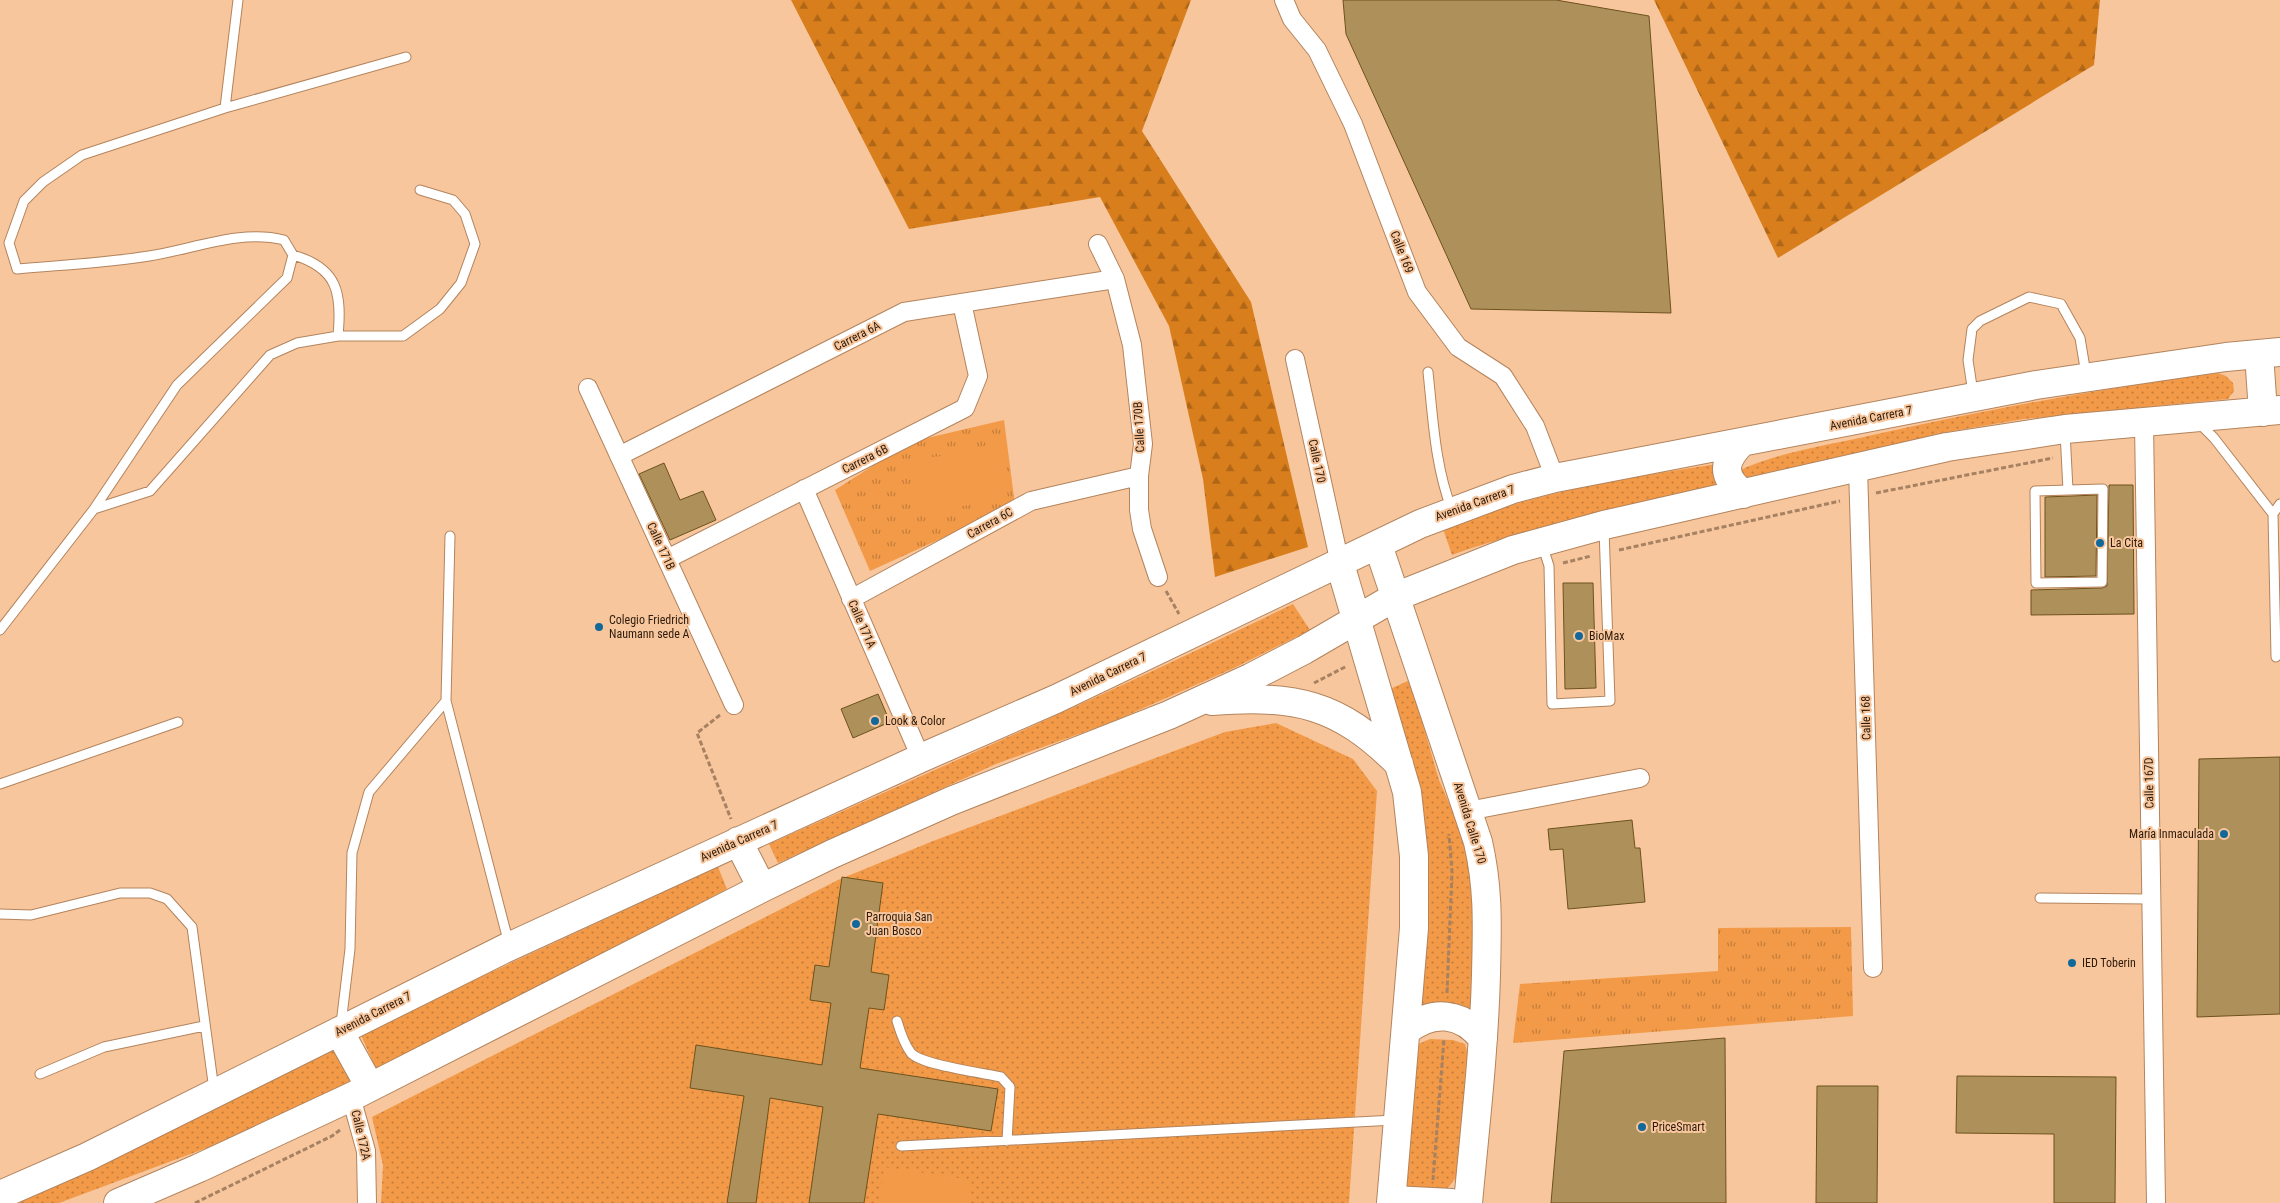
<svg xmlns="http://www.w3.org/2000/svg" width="2280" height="1203" font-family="'Roboto Condensed',sans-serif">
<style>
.grass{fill:url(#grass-dots)}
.forest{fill:url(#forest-firs)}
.park{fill:url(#park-tufts)}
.pitch{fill:#f39a48}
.building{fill:#ae905b;stroke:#6d521c}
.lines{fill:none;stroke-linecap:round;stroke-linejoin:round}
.service-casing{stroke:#b3845d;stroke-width:11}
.minor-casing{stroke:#b3845d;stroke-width:20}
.primary-casing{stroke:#b3845d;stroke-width:30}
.path{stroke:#a68162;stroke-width:3;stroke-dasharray:5 2.5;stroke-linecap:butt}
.service{stroke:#fff;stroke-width:9}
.minor{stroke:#fff;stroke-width:18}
.primary{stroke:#fff;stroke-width:28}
.poi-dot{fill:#126899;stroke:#f8c69d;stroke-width:2}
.labels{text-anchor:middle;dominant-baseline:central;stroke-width:4;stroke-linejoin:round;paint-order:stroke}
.street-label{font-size:12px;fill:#2d1b0b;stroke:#f8c69d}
.poi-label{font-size:12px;fill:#2d1b0b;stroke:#f8c69d;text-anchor:start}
</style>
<defs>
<pattern id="grass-dots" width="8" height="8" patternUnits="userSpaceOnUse" patternTransform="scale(1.25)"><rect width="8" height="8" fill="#f39a48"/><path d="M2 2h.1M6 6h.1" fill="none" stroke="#c57d3a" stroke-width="1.8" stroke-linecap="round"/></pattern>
<pattern id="forest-firs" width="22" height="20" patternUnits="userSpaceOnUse" patternTransform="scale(1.25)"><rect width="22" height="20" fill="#d87e1c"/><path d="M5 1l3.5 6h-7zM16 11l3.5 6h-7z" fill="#b06617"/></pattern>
<pattern id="park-tufts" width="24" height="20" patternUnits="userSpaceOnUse" patternTransform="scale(1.25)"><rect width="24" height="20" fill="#f39a48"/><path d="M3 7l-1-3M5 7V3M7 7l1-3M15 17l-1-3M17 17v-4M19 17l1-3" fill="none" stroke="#c57d3a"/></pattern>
</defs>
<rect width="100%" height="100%" fill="#f8c69d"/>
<!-- grass -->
<path class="grass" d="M 2218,373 L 2226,376 L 2233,383 L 2234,391 L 2228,399 L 2024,419 L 1941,433 L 1745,482 L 1738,471 C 1781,451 1831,445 1877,434 C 1990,409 2103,388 2218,373 Z
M 1717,464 L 1719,489 C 1629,509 1538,524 1452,555 L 1443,529 C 1531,493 1624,478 1717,464 Z
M 1293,604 L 1310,630 L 1234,668 L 1112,722 L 996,764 L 778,863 L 769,844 C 944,766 1120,688 1293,604 Z
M 1410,680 L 1439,780 L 1460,828 L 1474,881 L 1477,931 L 1471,1009 C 1453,1000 1437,1002 1418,1008 L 1383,692 Z
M 1276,723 L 1353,759 L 1377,791 L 1349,1203 L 381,1203 L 383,1165 L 372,1117 L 838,880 L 933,841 L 1225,732 Z
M 718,867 L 727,889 C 610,949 495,1012 376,1069 L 360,1033 Z
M 1430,1039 L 1453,1040 L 1465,1044 L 1468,1055 L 1458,1175 L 1447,1189 L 1409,1190 L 1403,1179 L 1416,1045 Z
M 330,1045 L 353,1084 L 212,1146 L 59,1203 L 14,1203 Z"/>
<!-- forest -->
<path class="forest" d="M 791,0 L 1191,0 L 1142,131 L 1251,302 L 1308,547 L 1215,577 L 1203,479 L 1169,326 L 1100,197 L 909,229 Z
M 1654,0 L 2100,0 L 2094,65 L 1778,258 Z"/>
<!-- park -->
<path class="park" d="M 1004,420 L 1015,505 L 870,571 L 835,490 L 910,442 Z
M 1851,927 L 1853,1016 L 1513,1043 L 1520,984 L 1718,971 L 1718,928 Z"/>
<!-- pitch -->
<path class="pitch" d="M 1001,448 L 1008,500 L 917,512 L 911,460 Z
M 884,1167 L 972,1180 L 969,1203 L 879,1203 Z"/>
<!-- building -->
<path class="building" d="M 1343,0 L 1556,0 L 1649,16 L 1671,313 L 1471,309 L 1346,34 Z
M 664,463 L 680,500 L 703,491 L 716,520 L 670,540 L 639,474 Z
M 2109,485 L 2133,485 L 2134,614 L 2031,615 L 2031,590 L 2102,588 L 2107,586 Z
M 2097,495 L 2096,576 L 2045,577 L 2045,497 Z
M 1563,583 L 1593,583 L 1596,688 L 1565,689 Z
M 878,694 L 890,722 L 853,738 L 841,709 Z
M 2280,757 L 2280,1014 L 2197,1017 L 2199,759 Z
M 1632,820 L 1635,848 L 1640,848 L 1645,902 L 1568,909 L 1563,849 L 1550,850 L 1548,829 Z
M 842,877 L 883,883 L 871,972 L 889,975 L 884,1010 L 869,1008 L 860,1068 L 998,1089 L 991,1131 L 878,1114 L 864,1203 L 809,1203 L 823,1107 L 770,1098 L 756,1203 L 727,1203 L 744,1096 L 690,1088 L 696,1045 L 822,1065 L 831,1003 L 810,1000 L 815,965 L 829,967 Z
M 1725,1038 L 1726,1203 L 1551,1203 L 1564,1051 Z
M 1957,1076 L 2116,1077 L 2115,1203 L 2054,1203 L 2054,1134 L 1956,1133 Z
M 1817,1086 L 1878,1086 L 1877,1203 L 1816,1203 Z"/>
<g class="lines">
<defs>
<path id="service" d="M 225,108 L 238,0
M 293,255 C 338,268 342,293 338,336
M 1428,372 C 1433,418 1435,467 1452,510
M 1973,393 L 1968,360 L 1972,329 L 1980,321 L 2029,297 L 2061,304 L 2080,338 L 2086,374
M 2199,423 L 2214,438 L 2273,514 L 2280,504
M 2065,432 L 2068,490
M 2103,489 L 2102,582 L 2036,583 L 2035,491 Z
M 94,509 L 150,491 L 270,355 L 297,343 L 338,336 L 403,336 L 440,309 L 461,283 L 475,244 L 465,214 L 453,200 L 420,190
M 2273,514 L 2276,657
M 450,536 L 446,701 L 509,944
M 1542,544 L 1549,566 L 1552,704 L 1610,701 L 1604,529
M 0,630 L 94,509 L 177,385 L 287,278 L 293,255 L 284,240 C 240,229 194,249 149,256 C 106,263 61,265 17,269 L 9,243 L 24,201 L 43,182 L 82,155 L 225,108 L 406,57
M 0,784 L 178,722
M 2040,898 L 2151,899
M 0,914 L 31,915 L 120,893 L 150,893 L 167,899 L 192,927 L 214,1090
M 897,1021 C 900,1031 904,1044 911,1053 C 921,1065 983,1073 1001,1077 L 1010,1087 L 1007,1141
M 341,1024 L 350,949 L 352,853 L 369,792 L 446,701
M 40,1074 L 104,1047 L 204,1026
M 901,1146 L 1395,1120"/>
<path id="minor" d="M 1284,0 L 1292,19 L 1317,50 L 1353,124 L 1417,292 L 1458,347 L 1503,376 L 1535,426 L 1555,478
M 1098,244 L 1115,279 L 1132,345 L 1143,444 L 1139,476 L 1139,510 L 1142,529 L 1158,577
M 1295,359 L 1340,564
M 588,388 L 734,705
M 2144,423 L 2156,1203
M 619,456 L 904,312 L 1115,279
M 1858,468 L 1873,968
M 804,489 L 921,758
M 667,559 L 965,408 L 978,376 L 962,303
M 851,599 L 1031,501 L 1139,476
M 1468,811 L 1640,778
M 351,1097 L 366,1151 L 367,1203"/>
<path id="primary" d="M 2259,354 L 2263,412
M 1741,443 C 1722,463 1722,476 1743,494
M 1378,545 L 1478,842 C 1489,890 1487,927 1486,975 C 1484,1051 1475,1127 1468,1203
M 1340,564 L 1407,792 L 1414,856 L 1414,928 L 1391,1203
M 1212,701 C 1296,695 1338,703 1399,764
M 738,841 L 762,888
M 339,1031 L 370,1087
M 1406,1031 C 1432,1009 1462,1012 1483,1039
M 0,1195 L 87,1157 L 504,949 L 921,758 L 1056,699 L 1420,524 L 1513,489 L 1555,478 L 2036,385 L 2226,357 L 2280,352
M 1392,1200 L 1452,1203
M 118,1203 L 199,1168 L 351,1097 L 762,888 L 832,854 L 951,801 L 1169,715 L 1250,678 L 1304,650 L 1395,597 L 1513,550 L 1604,525 L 1947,447 L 2065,429 L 2280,410"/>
</defs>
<!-- service casing -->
<use href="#service" class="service-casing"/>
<!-- minor casing -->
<use href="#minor" class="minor-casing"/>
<!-- primary casing -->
<use href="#primary" class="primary-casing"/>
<!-- path -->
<path class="path" d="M 1876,493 L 2053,458
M 1619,550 L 1840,501
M 1563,563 L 1591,556
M 1166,591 L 1179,614
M 1314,683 L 1347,666
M 720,715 L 697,733 L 731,819
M 1447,993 L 1452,872 L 1449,834
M 1433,1180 L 1444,1039
M 195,1203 L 332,1136 L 340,1130"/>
<!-- service -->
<use href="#service" class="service"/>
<!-- minor -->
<use href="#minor" class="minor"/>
<!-- primary -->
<use href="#primary" class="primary"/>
</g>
<!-- markers -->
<g class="poi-dot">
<circle cx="2100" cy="543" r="5"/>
<circle cx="599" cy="627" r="5"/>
<circle cx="1579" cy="636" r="5"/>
<circle cx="875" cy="721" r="5"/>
<circle cx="2224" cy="834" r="5"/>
<circle cx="856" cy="924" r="5"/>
<circle cx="2072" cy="963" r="5"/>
<circle cx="1642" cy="1127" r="5"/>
</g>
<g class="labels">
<!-- street labels -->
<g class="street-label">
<text transform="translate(1402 252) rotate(69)">Calle 169</text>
<text transform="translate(857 336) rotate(-27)">Carrera 6A</text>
<text transform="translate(1871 418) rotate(-11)">Avenida Carrera 7</text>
<text transform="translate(1139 427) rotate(-93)">Calle 170B</text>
<text transform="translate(865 459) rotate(-27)">Carrera 6B</text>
<text transform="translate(1317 461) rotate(78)">Calle 170</text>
<text transform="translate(1475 503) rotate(-20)">Avenida Carrera 7</text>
<text transform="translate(990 523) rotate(-29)">Carrera 6C</text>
<text transform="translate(661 546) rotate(65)">Calle 171B</text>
<text transform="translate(862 624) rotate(66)">Calle 171A</text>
<text transform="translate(1108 674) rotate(-26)">Avenida Carrera 7</text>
<text transform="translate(1866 718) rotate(-91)">Calle 168</text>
<text transform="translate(2149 783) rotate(-91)">Calle 167D</text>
<text transform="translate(1470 823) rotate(73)">Avenida Calle 170</text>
<text transform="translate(739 841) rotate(-24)">Avenida Carrera 7</text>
<text transform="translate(373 1014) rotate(-27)">Avenida Carrera 7</text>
<text transform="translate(361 1135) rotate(77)">Calle 172A</text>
</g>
<!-- poi labels -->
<g class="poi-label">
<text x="2110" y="543">La Cita</text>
<text x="609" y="620">Colegio Friedrich<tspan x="609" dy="14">Naumann sede A</tspan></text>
<text x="1589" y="636">BioMax</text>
<text x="885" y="721">Look &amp; Color</text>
<text x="2214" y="834" text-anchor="end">María Inmaculada</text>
<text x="866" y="917">Parroquia San<tspan x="866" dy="14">Juan Bosco</tspan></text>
<text x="2082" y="963">IED Toberin</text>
<text x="1652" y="1127">PriceSmart</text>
</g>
</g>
</svg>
